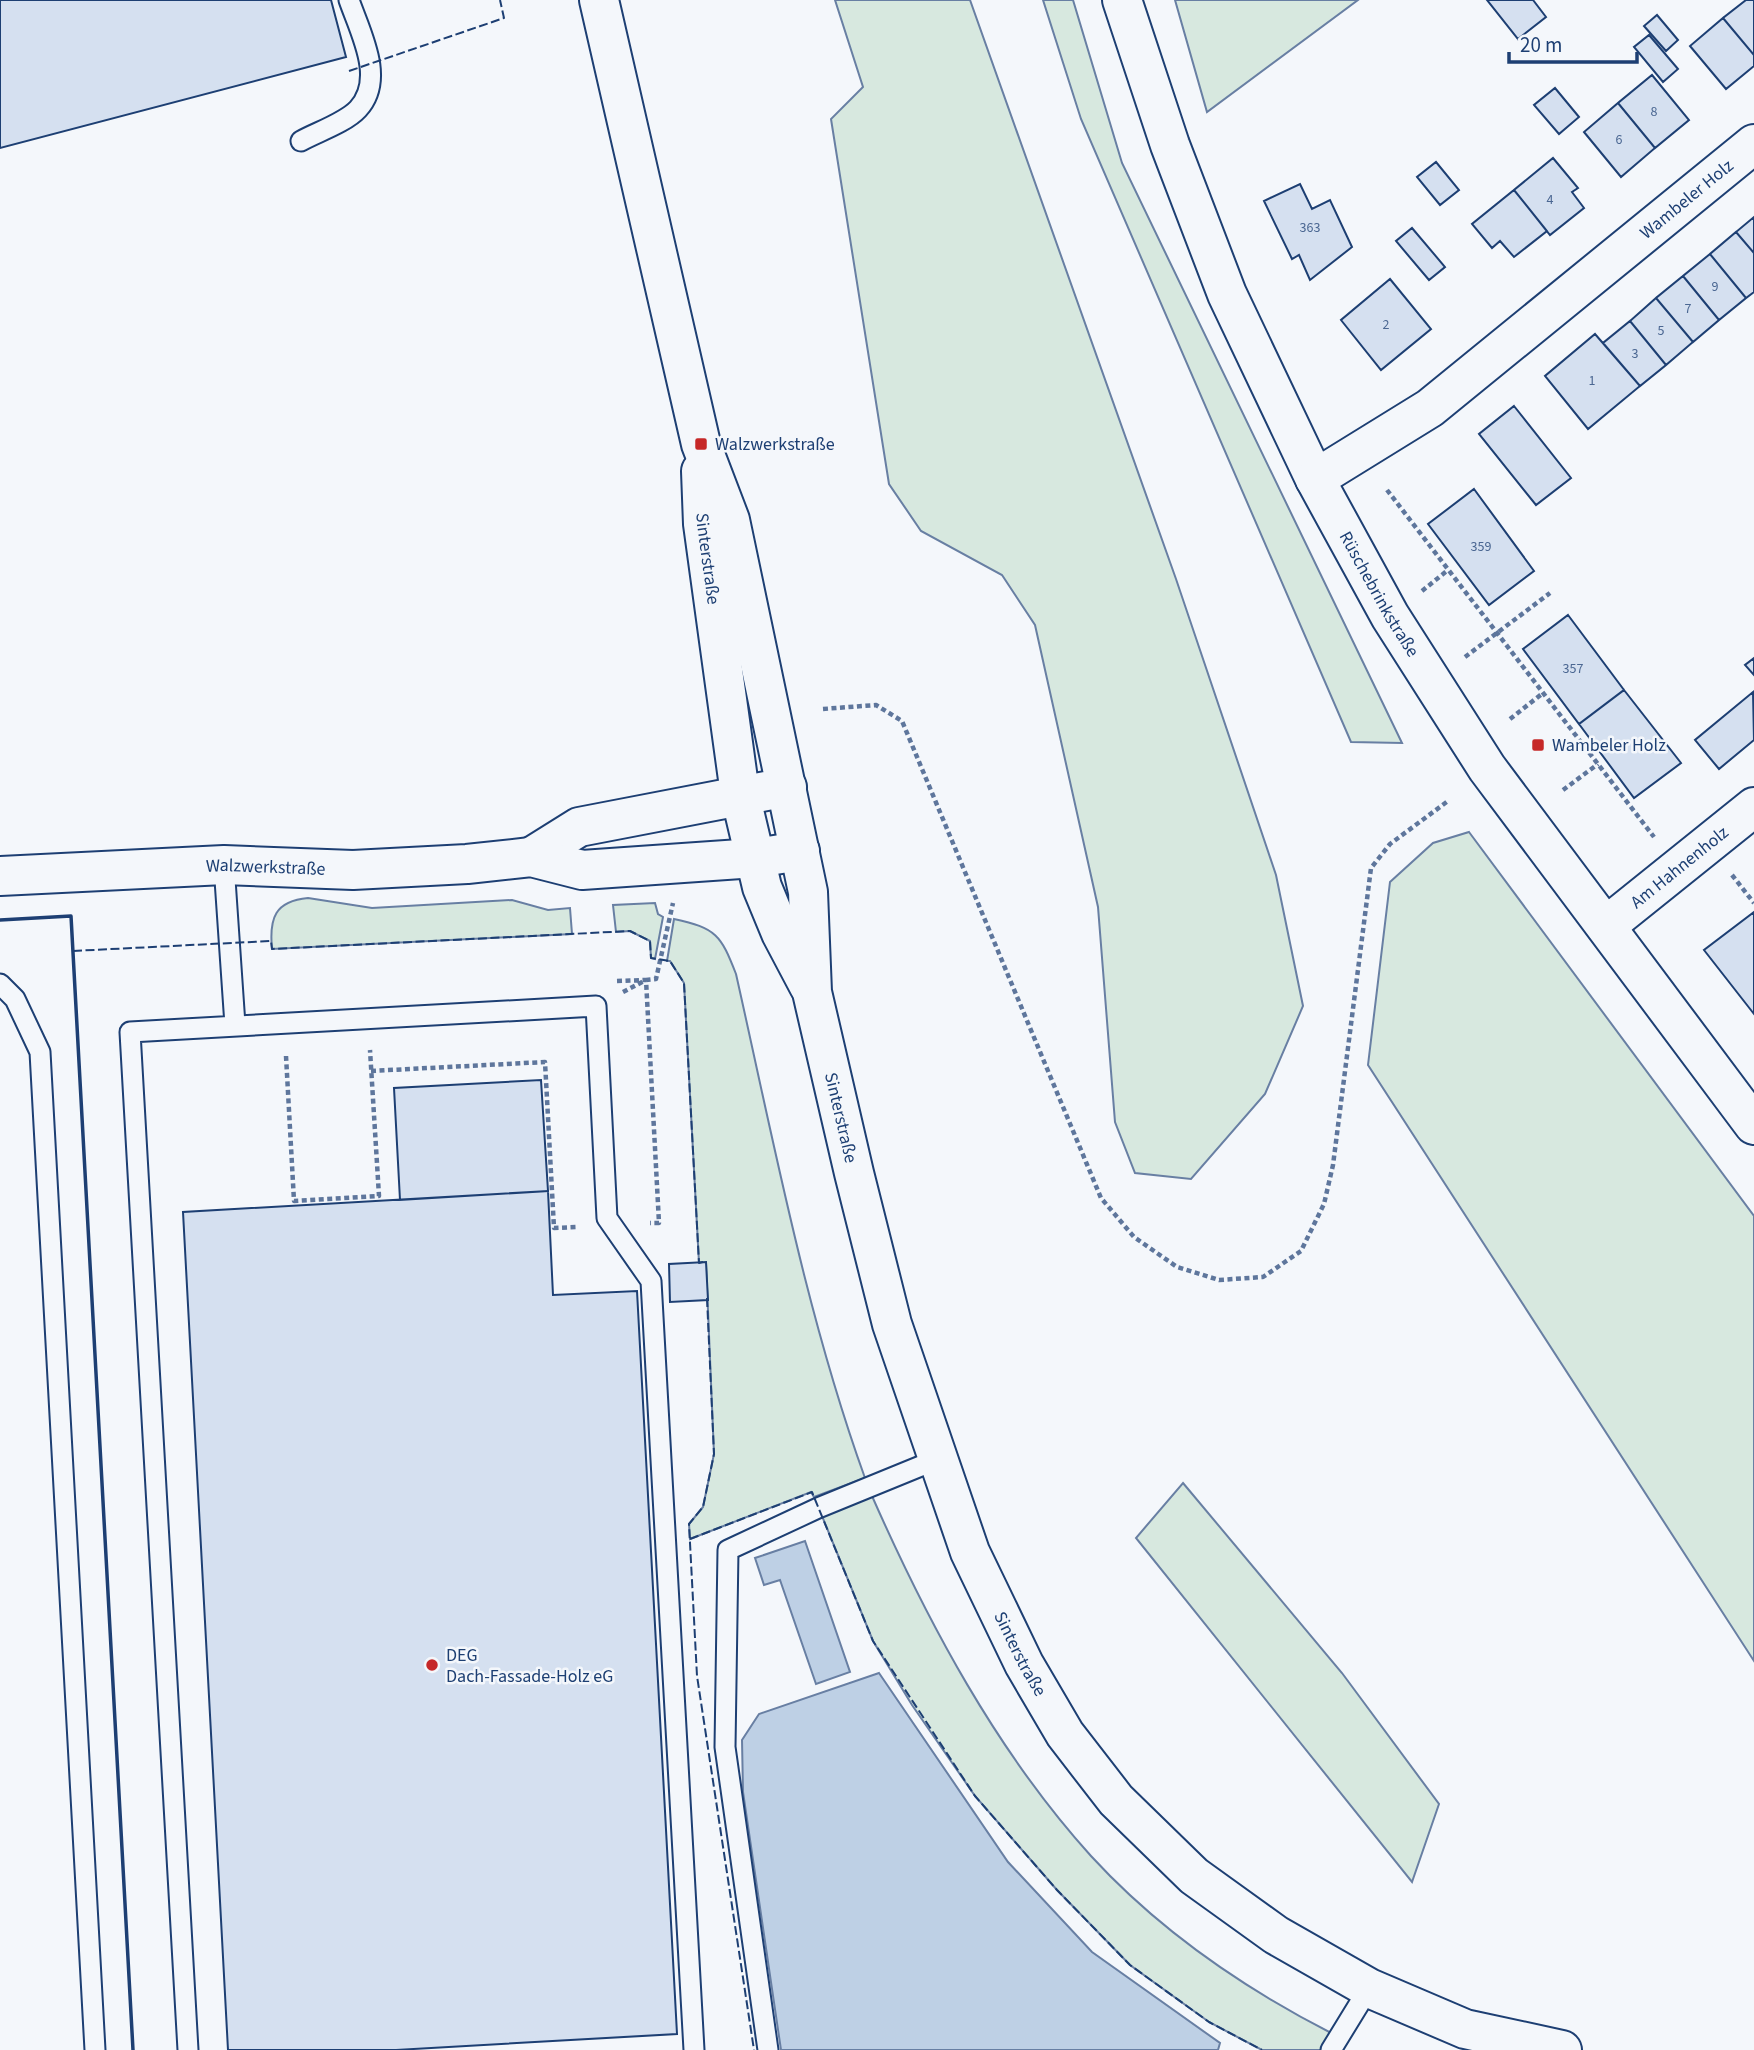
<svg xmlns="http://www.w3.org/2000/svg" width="1754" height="2050" font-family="'Source Sans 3',sans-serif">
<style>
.green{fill:#d7e8df;stroke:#687fa3;stroke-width:2}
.water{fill:#bed0e5;stroke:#687fa3;stroke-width:2}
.building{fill:#d5e0f0;stroke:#1d3f73;stroke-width:2}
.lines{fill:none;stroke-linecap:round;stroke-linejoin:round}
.service-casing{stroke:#1d3f73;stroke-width:23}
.minor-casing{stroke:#1d3f73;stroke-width:42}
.tertiary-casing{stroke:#1d3f73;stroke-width:42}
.path{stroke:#5e769c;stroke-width:4.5;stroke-dasharray:5 3.5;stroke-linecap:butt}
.service{stroke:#f4f7fb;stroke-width:19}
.minor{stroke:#f4f7fb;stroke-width:38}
.tertiary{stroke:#f4f7fb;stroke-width:38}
.fence{stroke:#1d3f73;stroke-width:2;stroke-dasharray:9 3.5;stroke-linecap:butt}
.wall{stroke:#1d3f73;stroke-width:3.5}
.poi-dot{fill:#c62828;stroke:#f4f7fb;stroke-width:2.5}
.labels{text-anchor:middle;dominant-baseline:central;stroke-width:5;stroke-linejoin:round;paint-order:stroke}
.number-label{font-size:14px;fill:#4b6792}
.street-label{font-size:18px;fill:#1d3f73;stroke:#f4f7fb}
.poi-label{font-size:18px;fill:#1d3f73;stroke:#f4f7fb;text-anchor:start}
</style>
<rect width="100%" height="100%" fill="#f4f7fb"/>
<!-- green -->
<path class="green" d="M 835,0 L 970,0 L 1176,579 L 1276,875 L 1303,1006 L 1265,1094 L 1191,1179 L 1135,1173 L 1115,1122 L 1098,907 L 1035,625 L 1002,575 L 921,531 L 889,484 L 831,119 L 863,87 Z
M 1043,0 L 1073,0 L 1122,163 L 1402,743 L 1351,742 L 1081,119 Z
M 1175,0 L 1358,0 L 1207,112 Z
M 1469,832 L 1754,1216 L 1754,1661 L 1368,1065 L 1390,882 L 1433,843 Z
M 308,898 L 372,908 L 512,900 L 548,910 L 570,908 L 572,934 L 272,949 C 269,918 275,901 308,898 Z
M 655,903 L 658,914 L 663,917 L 655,959 L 651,958 L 650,941 L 630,931 L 616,932 L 613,905 Z
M 674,919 C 716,928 721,935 736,974 C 774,1143 806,1314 865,1478 L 814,1497 L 811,1492 L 690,1539 L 689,1524 L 703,1507 L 714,1454 L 706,1263 L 699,1263 L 684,983 L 670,961 L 667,961 Z
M 1183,1483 L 1342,1673 L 1439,1804 L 1412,1882 L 1136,1538 Z
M 872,1496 C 928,1623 997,1752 1091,1856 C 1158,1929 1245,1989 1333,2034 L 1322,2050 L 1262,2050 L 1209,2022 L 1130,1965 L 1057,1890 L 975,1796 L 912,1705 L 873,1641 L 822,1516 Z"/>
<!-- water -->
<path class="water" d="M 805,1541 L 850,1672 L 816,1684 L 780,1580 L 764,1585 L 755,1558 Z
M 879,1673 L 1008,1862 L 1092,1952 L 1220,2043 L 1218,2050 L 781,2050 L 743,1792 L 742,1740 L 759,1714 Z"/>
<!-- building -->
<path class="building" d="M 0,0 L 331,0 L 346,57 L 0,148 Z
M 1487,0 L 1533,0 L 1546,17 L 1518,39 Z
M 1746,0 L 1754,0 L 1754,55 L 1723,18 Z
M 1657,15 L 1678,40 L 1666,51 L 1644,26 Z
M 1723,18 L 1754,55 L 1754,66 L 1726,89 L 1690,46 Z
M 1649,35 L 1678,69 L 1663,82 L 1634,47 Z
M 1652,75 L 1689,120 L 1655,148 L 1618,103 Z
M 1555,88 L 1579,117 L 1559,134 L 1534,105 Z
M 1618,103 L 1655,148 L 1621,177 L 1584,132 Z
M 1553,158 L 1578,188 L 1572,192 L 1584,208 L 1550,235 L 1514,190 Z
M 1436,162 L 1459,190 L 1440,205 L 1417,177 Z
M 1300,184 L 1312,209 L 1330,200 L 1352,247 L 1310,280 L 1299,255 L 1292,259 L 1264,201 Z
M 1514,190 L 1547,231 L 1514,257 L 1500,241 L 1492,248 L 1472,224 Z
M 1754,217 L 1754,253 L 1736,232 Z
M 1412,228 L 1445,267 L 1429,280 L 1396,241 Z
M 1736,232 L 1754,253 L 1754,292 L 1746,298 L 1710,254 Z
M 1710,254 L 1746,298 L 1719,320 L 1683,276 Z
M 1683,276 L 1719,320 L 1693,342 L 1656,298 Z
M 1390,279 L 1431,329 L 1381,370 L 1341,320 Z
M 1656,298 L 1693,342 L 1666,365 L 1630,321 Z
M 1630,321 L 1666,365 L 1640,386 L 1603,343 Z
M 1595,334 L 1640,386 L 1588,429 L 1545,376 Z
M 1514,406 L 1571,478 L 1536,505 L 1479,434 Z
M 1474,489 L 1534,571 L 1489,605 L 1428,524 Z
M 1568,615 L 1624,690 L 1579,724 L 1523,649 Z
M 1754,658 L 1754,675 L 1745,665 Z
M 1624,690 L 1681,763 L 1634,798 L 1579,724 Z
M 1753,692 L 1754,740 L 1719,769 L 1695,740 Z
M 1754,912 L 1754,1014 L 1704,950 Z
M 541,1080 L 548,1191 L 400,1200 L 394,1088 Z
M 548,1191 L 553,1295 L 637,1291 L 677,2034 L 396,2050 L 228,2050 L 183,1212 Z
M 706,1262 L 708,1300 L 670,1302 L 669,1264 Z"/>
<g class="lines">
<defs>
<path id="service" d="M 301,141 C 317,132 345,123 358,109 C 386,79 360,32 349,0
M 224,865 L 235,1025
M 0,984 L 15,999 L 40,1052 L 95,2050
M 188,2050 L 130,1032 L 596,1006 L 607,1218 L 651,1281 L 694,2050
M 768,2050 L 725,1747 L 728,1550 L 818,1508 L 938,1459
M 1331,2050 L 1369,1988"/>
<g id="minor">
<path id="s1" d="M 1122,0 L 1170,145 L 1227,294 L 1315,479 L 1390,616 L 1487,768 L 1754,1125"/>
<path id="s2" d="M 1315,479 L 1430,408 L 1754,144"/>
<path d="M 531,857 L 579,827 L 787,787"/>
<path id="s3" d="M 0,876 L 224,865 L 353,870 L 467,864 L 531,857 L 582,870 L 755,858 L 800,851"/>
<path id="s4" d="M 1606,926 L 1754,807"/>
</g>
<g id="tertiary">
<path id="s5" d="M 599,0 L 701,444 L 730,520 L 808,892 L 812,992 L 854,1173 L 892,1324 L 970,1552 L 1024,1664 L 1065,1734 L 1116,1800 L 1194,1876 L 1276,1935 L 1369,1988 L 1465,2029 L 1562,2050"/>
<path id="s6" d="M 701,471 L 703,524 L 740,794 L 762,887 L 781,933 L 809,986"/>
</g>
</defs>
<!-- service casing -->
<use href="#service" class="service-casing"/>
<!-- minor casing -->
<use href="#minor" class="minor-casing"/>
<!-- tertiary casing -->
<use href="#tertiary" class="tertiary-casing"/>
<!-- path -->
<path class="path" d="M 1387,490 L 1654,837
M 1422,591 L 1448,570
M 1465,657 L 1550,593
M 823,709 L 876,705 L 902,721 L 1101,1198 L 1134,1237 L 1177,1267 L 1219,1280 L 1263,1277 L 1301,1251 L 1324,1204 L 1333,1165 L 1371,868 L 1390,844 L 1448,801
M 1510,719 L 1543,693
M 1563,790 L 1598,764
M 1732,875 L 1754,903
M 617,981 L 646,980 L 659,1223 L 650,1223
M 623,992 L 646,980 L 656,979 L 673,903
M 286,1056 L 294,1201 L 379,1196 L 370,1050
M 371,1071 L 545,1062 L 554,1228 L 578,1227"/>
<!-- service -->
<use href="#service" class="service"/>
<!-- minor -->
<use href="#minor" class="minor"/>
<!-- tertiary -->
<use href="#tertiary" class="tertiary"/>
<!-- fence -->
<path class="fence" d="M 349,71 L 504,18 L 500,0
M 73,951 L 271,941 L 272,949 L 630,931 L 650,941 L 651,958 L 670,961 L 684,983 L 699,1263 L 703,1262
M 707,1298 L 714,1454 L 703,1507 L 689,1524 L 697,1676 L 754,2050
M 690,1539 L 812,1492 L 873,1641 L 975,1796 L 1057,1890 L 1130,1965 L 1209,2022 L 1262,2050"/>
<!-- wall -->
<path class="wall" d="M 0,920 L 71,916 L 133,2050"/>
</g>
<!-- markers -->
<g class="poi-dot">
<rect x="694" y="437" width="14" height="14" rx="3.5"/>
<rect x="1531" y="738" width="14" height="14" rx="3.5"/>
<circle cx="432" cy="1665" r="7"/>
</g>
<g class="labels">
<!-- number labels -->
<g class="number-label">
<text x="1654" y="112">8</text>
<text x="1619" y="140">6</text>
<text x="1550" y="200">4</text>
<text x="1310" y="228">363</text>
<text x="1715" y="287">9</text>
<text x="1688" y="309">7</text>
<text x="1386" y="325">2</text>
<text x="1661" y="331">5</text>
<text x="1635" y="354">3</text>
<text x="1592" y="381">1</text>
<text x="1481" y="547">359</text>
<text x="1573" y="669">357</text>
</g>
<!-- street labels -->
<g class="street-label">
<text stroke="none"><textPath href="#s2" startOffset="466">Wambeler Holz</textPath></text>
<text stroke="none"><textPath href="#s6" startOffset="88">Sinterstraße</textPath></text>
<text stroke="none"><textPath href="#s1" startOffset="649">Rüschebrinkstraße</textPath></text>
<text stroke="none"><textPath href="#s4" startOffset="94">Am Hahnenholz</textPath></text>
<text stroke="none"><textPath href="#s3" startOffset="266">Walzwerkstraße</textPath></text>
<text stroke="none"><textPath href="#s5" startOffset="1146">Sinterstraße</textPath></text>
<text stroke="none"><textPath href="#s5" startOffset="1713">Sinterstraße</textPath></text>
</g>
<!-- poi labels -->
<g class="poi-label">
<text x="715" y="444">Walzwerkstraße</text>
<text x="1552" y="745">Wambeler Holz</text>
<text x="446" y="1655">DEG<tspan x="446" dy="21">Dach-Fassade-Holz eG</tspan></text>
</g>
</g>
<!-- scale -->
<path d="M1509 52v10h128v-10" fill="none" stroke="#1d3f73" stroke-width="3.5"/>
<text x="1520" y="52" font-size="21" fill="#1d3f73" stroke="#f4f7fb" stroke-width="5" paint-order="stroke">20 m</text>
</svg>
